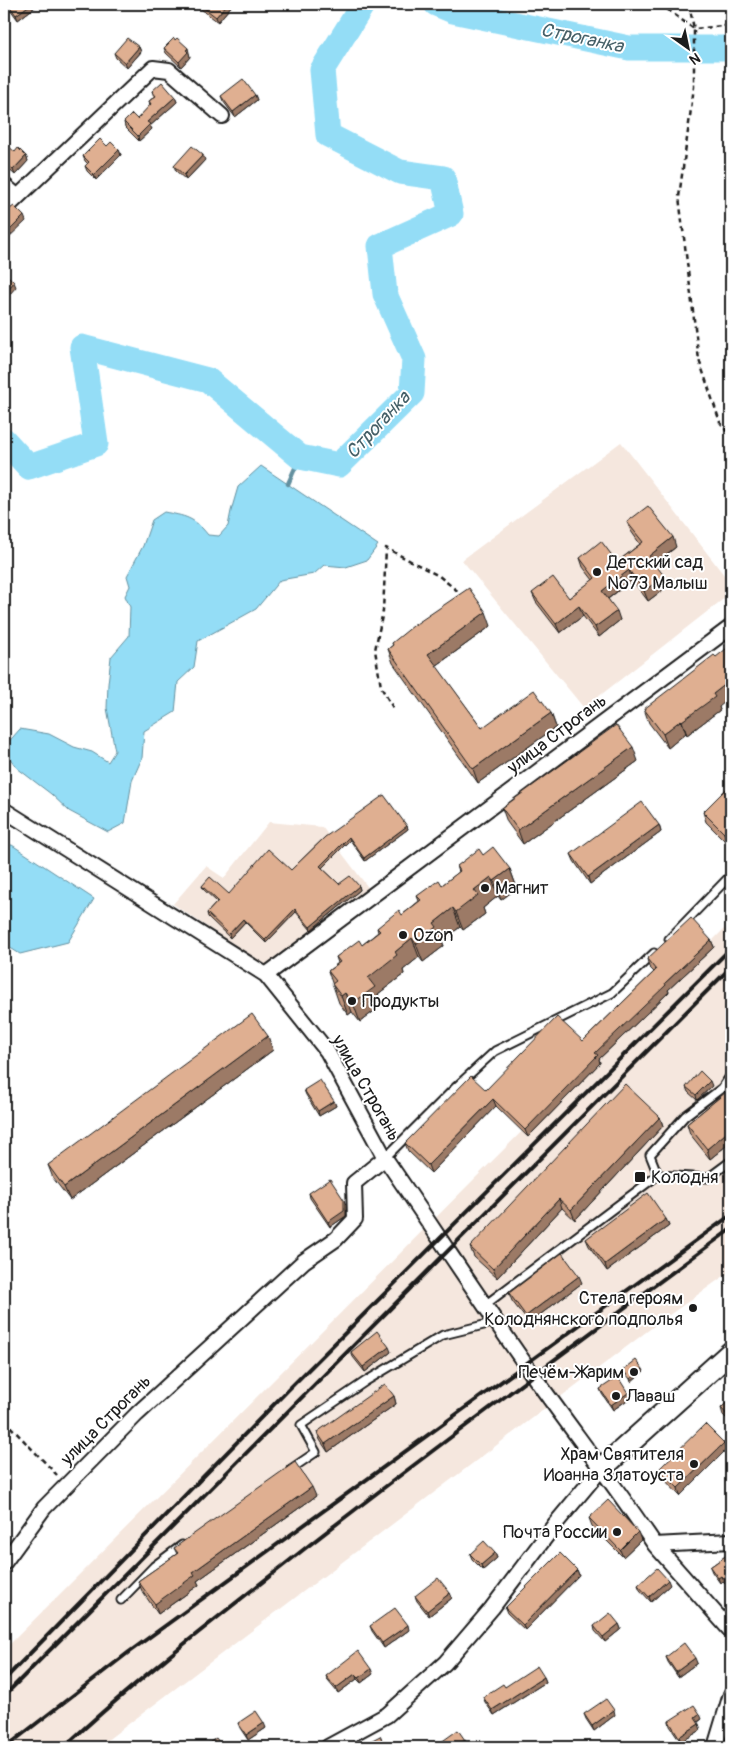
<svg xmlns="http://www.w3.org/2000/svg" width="735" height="1751" font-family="Pangolin,sans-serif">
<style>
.built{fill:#f5e7de}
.water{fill:#94ddf6;stroke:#64909f}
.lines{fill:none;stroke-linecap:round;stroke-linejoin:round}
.stream{stroke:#64909f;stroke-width:4.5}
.river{stroke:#94ddf6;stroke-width:25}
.lane-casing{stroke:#1c1c1c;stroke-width:11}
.street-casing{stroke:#1c1c1c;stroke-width:18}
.secondary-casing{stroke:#1c1c1c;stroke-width:24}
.path{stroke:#1c1c1c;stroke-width:2.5;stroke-dasharray:5 4;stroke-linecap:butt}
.lane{stroke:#fff;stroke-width:7}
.street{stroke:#fff;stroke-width:14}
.secondary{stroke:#fff;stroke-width:20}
.rail{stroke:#1c1c1c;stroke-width:4}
.wall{fill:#c0967d;stroke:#1c1c1c}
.shaded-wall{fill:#9c7a66;stroke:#1c1c1c}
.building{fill:#dfaf91;stroke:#1c1c1c}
.poi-dot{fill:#1c1c1c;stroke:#fff;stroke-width:2}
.labels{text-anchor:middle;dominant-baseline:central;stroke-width:4;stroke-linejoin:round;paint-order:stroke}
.poi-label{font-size:18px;fill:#1c1c1c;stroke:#fff;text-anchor:start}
.street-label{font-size:18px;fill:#1c1c1c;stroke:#fff}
.water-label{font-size:19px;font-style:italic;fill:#466068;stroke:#fff}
</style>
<rect width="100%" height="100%" fill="#fff"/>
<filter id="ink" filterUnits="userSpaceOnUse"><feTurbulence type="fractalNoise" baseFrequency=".02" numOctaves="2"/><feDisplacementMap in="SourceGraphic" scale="10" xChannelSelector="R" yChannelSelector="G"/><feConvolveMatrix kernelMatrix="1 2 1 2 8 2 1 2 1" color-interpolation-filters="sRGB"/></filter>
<g filter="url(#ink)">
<!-- built -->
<path class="built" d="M 621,442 L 731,584 L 731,593 L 584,708 L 462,560 Z
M 269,822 L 322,827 L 370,890 L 267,967 L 173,904 L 206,866 L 224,878 Z
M 731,922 L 731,1271 L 658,1323 L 110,1738 L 100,1747 L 4,1747 L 4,1650 Z"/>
<!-- water -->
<path class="water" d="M 261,466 L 378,545 L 367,560 L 346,567 L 324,565 L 314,574 L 280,580 L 256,609 L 198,641 L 194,667 L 178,682 L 175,712 L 144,731 L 142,758 L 132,781 L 125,823 L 108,832 L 69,811 L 51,794 L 17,768 L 4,750 L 4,747 L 20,729 L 49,734 L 74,747 L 92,752 L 108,762 L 115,751 L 107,708 L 108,684 L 111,657 L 129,636 L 130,607 L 125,596 L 130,586 L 127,576 L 143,546 L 152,520 L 164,512 C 185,516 194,517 208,535 L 219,536 L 228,526 L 231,511 L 238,487 Z
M 4,845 L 12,845 L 94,899 L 68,942 L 20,954 L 4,944 Z"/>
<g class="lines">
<!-- stream -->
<path class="stream" d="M 288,484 L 300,457"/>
<!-- river -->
<path class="river" d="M 436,4 L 453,11 L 629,48 L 731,48
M 4,440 L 29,467 L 96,444 L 82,347 L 208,380 L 300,457 L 339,465 L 412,393 L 414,359 L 385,294 L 380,246 L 451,214 L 443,178 L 400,172 L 328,135 L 322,70 L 363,4"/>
<defs>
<path id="lane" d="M 669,939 L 731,875
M 385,1158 L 457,1086 L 495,1051 L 612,993 L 654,953
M 658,1175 L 650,1155 L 685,1116 L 722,1088 L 731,1075
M 485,1305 L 658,1175 L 708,1178 L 731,1161
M 291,1469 L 316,1452 L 301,1425 L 366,1381 L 443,1335 L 496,1322
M 121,1600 L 154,1566 L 182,1545"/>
<path id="street" d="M 4,185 L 17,196
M 4,210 L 153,68 L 169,70 L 222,116
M 4,810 L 266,975
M 385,1158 C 435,1231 484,1306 535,1378 C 575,1434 617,1488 655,1545 L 731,1541
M 655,1545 L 731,1631
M 4,1563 L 44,1508 L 137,1414 L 304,1261 L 336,1239 L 355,1219 L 354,1183 L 385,1158 L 327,1051 L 266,975 L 731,627
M 328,1747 L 387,1715 L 445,1663 L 492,1608 L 556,1523 L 601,1469
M 715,1747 L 731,1694"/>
<path id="secondary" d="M 601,1469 L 731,1352"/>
</defs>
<!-- lane casing -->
<use href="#lane" class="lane-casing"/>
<!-- street casing -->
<use href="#street" class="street-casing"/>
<!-- secondary casing -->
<use href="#secondary" class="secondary-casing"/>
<!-- path -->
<path class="path" d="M 660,4 L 694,29 L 731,25
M 689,4 L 694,29 L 694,87 L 679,197 L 699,360 L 720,422 L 731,437
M 393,708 L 381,687 L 375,650 L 383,611 L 386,548 L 439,576 L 460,593
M 4,1420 L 57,1475"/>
<!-- lane -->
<use href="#lane" class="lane"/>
<!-- street -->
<use href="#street" class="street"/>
<!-- secondary -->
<use href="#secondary" class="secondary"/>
<!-- rail -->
<path class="rail" d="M 4,1680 L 289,1389 L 731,948
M 4,1696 L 731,967
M 6,1747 L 129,1652 L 731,1215
M 64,1747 C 139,1677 222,1614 303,1550 C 444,1440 588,1335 731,1229"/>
</g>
<!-- wall -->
<path class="wall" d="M 8,4 L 39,4 L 18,20 L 10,9 Z
M 197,4 L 233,4 L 218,22 L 197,6 Z
M 139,47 L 141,52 L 127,68 L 116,58 L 114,53 Z
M 164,48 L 189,53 L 189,54 L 190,57 L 181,67 L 166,53 Z
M 152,91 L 175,97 L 177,102 L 150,126 L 152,129 L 139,141 L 125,127 L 124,122 L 137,119 L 150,106 L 149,101 L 154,97 Z
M 255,95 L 257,100 L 235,117 L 223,101 L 221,96 Z
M 107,146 L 119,150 L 121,155 L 96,180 L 87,171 L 85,166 L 88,164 L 85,161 L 83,156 Z
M 4,148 L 26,156 L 28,161 L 15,175 L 4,165 Z
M 205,160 L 186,180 L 176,171 L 174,166 Z
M 627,522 L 676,547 L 655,564 L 668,586 L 648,601 L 632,580 L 608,599 L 620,620 L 599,637 L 583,616 L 560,633 L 536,602 L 532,593 L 569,598 L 593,580 L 583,567 L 580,558 L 617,562 L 640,544 L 631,531 Z
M 491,626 L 436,666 L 482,728 L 551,713 L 556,727 L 478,783 L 393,663 L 388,649 L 393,645 L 392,643 Z
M 719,707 L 720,710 L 687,735 L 686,733 L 668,748 L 649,723 L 644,709 Z
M 638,761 L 523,844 L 507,822 L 502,808 Z
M 731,784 L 727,843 L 706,822 L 703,812 Z
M 659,825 L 661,832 L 590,884 L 574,861 L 571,854 Z
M 407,826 L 408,829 L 365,861 L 350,840 L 322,868 L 339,884 L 359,886 L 360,890 L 311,930 L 296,912 L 266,943 L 245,922 L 230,938 L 208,917 L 207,913 L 217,902 L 203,889 L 202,886 L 229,894 L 291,870 L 325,837 Z
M 483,855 L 510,869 L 517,888 L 501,900 L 498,896 L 483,908 L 485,914 L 463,930 L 460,927 L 442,941 L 444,946 L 423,962 L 419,957 L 403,970 L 404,974 L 378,994 L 382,1005 L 360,1022 L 352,1012 L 348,1015 L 339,1003 L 328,971 L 338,963 L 336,957 L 362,945 L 378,932 L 377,928 L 402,915 L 419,901 L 417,896 L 442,885 L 459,872 L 457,866 Z
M 711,940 L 714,947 L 668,990 L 669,992 L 599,1059 L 600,1063 L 528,1137 L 496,1106 L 431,1173 L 408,1151 L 405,1143 L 486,1090 L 583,1041 L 654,972 L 649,967 L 647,959 Z
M 273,1050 L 70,1200 L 53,1178 L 48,1165 Z
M 712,1086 L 697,1100 L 688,1092 L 686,1087 Z
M 731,1088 L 731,1142 L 710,1159 L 690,1134 L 687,1124 Z
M 304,1090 L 334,1101 L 336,1106 L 319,1116 L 306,1095 Z
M 660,1117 L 663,1126 L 575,1220 L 562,1208 L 497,1278 L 474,1257 L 470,1247 Z
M 309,1193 L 346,1205 L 346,1216 L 330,1227 L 310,1198 Z
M 666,1219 L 669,1226 L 607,1271 L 589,1246 L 586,1239 Z
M 582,1283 L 529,1323 L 512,1301 L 509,1293 Z
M 351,1352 L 391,1352 L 365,1372 L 353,1357 Z
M 600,1389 L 630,1398 L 613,1410 L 602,1394 Z
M 394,1396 L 396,1404 L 328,1452 L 320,1440 L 317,1432 Z
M 731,1399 L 731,1423 L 723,1415 L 721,1408 Z
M 726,1450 L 680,1496 L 662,1477 L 659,1469 Z
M 316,1496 L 197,1581 L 199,1585 L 158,1614 L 142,1591 L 138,1581 L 177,1554 L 174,1548 Z
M 589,1518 L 641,1540 L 623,1557 L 592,1526 Z
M 731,1552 L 726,1584 L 723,1581 L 720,1583 L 712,1572 L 710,1567 Z
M 495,1553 L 497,1558 L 483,1570 L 472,1559 L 470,1554 Z
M 577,1570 L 579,1575 L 525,1630 L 507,1613 L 505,1608 Z
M 638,1585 L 670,1585 L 651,1602 L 640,1590 Z
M 450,1593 L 452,1598 L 429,1616 L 417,1601 L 415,1596 Z
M 619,1624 L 621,1629 L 605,1642 L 595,1631 L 594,1626 Z
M 370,1626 L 409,1630 L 384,1648 L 372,1631 Z
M 666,1657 L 697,1663 L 678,1677 L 668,1662 Z
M 373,1674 L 361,1683 L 357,1679 L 338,1693 L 328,1681 L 326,1676 Z
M 544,1677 L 546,1682 L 494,1715 L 485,1702 L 483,1697 L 505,1687 Z
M 584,1714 L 615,1715 L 594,1731 L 586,1719 Z
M 702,1719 L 697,1723 L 701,1730 L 681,1742 L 670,1726 L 669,1721 Z
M 238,1723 L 266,1728 L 248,1740 L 240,1728 Z"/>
<!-- shaded-wall -->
<path class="shaded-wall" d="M 31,4 L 39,4 L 18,20 L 16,15 Z
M 227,4 L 233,4 L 218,22 L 216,17 Z
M 139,47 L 141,52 L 127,68 L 125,63 Z
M 188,48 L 190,57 L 181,67 L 179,62 Z
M 255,95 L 257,100 L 235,117 L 233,112 Z
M 175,97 L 177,102 L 150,126 L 152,129 L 139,141 L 138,136 L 147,122 Z
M 119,150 L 121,155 L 96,180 L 94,175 Z
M 203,155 L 205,160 L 186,180 L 184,175 Z
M 26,156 L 28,161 L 15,175 L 13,170 Z
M 24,216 L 26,221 L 5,241 L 4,236 Z
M 14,282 L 16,287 L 4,301 L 4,294 Z
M 673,537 L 676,547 L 652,565 L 649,556 Z
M 629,570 L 632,580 L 605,601 L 602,591 Z
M 664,576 L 668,586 L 648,601 L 644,591 Z
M 579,606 L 583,616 L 560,633 L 556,624 Z
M 617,611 L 620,620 L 599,637 L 595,627 Z
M 486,612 L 491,626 L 433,668 L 428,654 Z
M 731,680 L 731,697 L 719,707 L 720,710 L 687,735 L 682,721 L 713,694 Z
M 551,713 L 556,727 L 478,783 L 473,769 Z
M 681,720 L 686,733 L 668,748 L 663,734 Z
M 633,747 L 638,761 L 523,844 L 518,830 Z
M 659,825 L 661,832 L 590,884 L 588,877 Z
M 407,826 L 408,829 L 365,861 L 364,858 Z
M 731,826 L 731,839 L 727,843 L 724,833 Z
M 349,837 L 350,840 L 321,869 L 320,866 Z
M 510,869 L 517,888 L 501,900 L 494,881 Z
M 491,877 L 498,896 L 483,908 L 485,914 L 463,930 L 456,912 L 474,890 Z
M 359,886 L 360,890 L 311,930 L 310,927 Z
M 453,908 L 460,927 L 442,941 L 444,946 L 423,962 L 416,944 L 434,923 Z
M 295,909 L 296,912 L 266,943 L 265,940 Z
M 243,919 L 245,922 L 230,938 L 229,934 Z
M 412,938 L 419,957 L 403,970 L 404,974 L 378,994 L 382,1005 L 360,1022 L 353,1003 L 368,978 L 395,952 Z
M 711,940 L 714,947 L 668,990 L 669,992 L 599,1059 L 600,1063 L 528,1137 L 525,1130 L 595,1053 L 665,983 Z
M 345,993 L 352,1012 L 348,1015 L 341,996 Z
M 268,1036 L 273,1050 L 70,1200 L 64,1187 Z
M 710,1081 L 712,1086 L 697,1100 L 696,1095 Z
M 493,1099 L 496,1106 L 431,1173 L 428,1165 Z
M 334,1101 L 336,1106 L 319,1116 L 318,1111 Z
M 660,1117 L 663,1126 L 575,1220 L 571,1210 Z
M 731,1129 L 731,1142 L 710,1159 L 707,1149 Z
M 559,1199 L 562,1208 L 497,1278 L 493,1269 Z
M 344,1200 L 346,1205 L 346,1216 L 330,1227 L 328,1222 Z
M 666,1219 L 669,1226 L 607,1271 L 605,1264 Z
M 579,1276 L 582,1283 L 529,1323 L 526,1316 Z
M 389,1347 L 391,1352 L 365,1372 L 363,1367 Z
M 643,1369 L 644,1371 L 631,1382 L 630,1379 Z
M 628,1393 L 630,1398 L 613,1410 L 611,1405 Z
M 394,1396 L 396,1404 L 328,1452 L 325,1444 Z
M 724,1443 L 726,1450 L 680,1496 L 678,1488 Z
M 312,1487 L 316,1496 L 197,1581 L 199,1585 L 158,1614 L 155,1604 L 193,1572 Z
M 638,1532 L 641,1540 L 623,1557 L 620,1550 Z
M 495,1553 L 497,1558 L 483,1570 L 481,1565 Z
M 577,1570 L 579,1575 L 525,1630 L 523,1625 Z
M 731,1574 L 731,1580 L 726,1584 L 724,1579 Z
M 721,1576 L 723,1581 L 720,1583 L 718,1578 Z
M 668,1580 L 670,1585 L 651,1602 L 649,1597 Z
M 450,1593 L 452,1598 L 429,1616 L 427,1611 Z
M 619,1624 L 621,1629 L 605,1642 L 603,1637 Z
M 408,1625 L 409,1630 L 384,1648 L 382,1643 Z
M 695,1658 L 697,1663 L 678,1677 L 676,1672 Z
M 371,1669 L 373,1674 L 361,1683 L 359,1678 Z
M 355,1674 L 357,1679 L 338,1693 L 336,1688 Z
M 544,1677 L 546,1682 L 494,1715 L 492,1710 Z
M 614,1710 L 615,1715 L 594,1731 L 592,1726 Z
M 700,1714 L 702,1719 L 696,1723 L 695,1718 Z
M 264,1723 L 266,1728 L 248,1740 L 246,1735 Z
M 699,1724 L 701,1730 L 681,1742 L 679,1737 Z
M 465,1740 L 467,1745 L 464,1747 L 455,1747 Z"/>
<!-- building -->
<path class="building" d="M 8,4 L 31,4 L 16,15 Z
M 199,4 L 227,4 L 216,17 Z
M 127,38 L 139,47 L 125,63 L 114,53 Z
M 174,38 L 175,40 L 177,38 L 188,48 L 186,50 L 188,52 L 179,62 L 164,48 Z
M 243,79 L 255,95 L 233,112 L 221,96 Z
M 162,82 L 175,97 L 147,122 L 150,124 L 138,136 L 124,122 L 132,114 L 137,119 L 151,104 L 149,101 L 156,96 L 152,91 Z
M 100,139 L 107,146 L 111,142 L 119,150 L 94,175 L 85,166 L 89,162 L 83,156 Z
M 7,145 L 15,152 L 18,148 L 26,156 L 13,170 L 4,161 L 4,148 Z
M 192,146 L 203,155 L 184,175 L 174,166 Z
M 14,206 L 24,216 L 4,236 L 4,213 Z
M 4,272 L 14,282 L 4,294 Z
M 648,506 L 673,537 L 649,556 L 664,576 L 644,591 L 629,570 L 602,591 L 617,611 L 595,627 L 579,606 L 556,624 L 532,593 L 553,577 L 569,598 L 595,578 L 580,558 L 601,541 L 617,562 L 643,542 L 627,522 Z
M 469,588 L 486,612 L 428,654 L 482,728 L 534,690 L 551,713 L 473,769 L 388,649 L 393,645 L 392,643 L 413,626 Z
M 731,645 L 731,680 L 713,694 L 715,697 L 682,721 L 681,720 L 663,734 L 644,709 L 714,655 L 716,657 Z
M 616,725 L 633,747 L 518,830 L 502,808 Z
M 731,784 L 731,826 L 724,833 L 703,812 Z
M 384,795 L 407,826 L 364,858 L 349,837 L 320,866 L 339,884 L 350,876 L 359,886 L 310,927 L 295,909 L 265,940 L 243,919 L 229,934 L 207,913 L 218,901 L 202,886 L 210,877 L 229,894 L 268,849 L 291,870 L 325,837 Z
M 642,802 L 659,825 L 588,877 L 571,854 Z
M 493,847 L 510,869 L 494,881 L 491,877 L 474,890 L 478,895 L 456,912 L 453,908 L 434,923 L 437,927 L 416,944 L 412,938 L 395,952 L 397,955 L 368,978 L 375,987 L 353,1003 L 345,993 L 341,996 L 332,984 L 336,981 L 328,971 L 340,962 L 336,957 L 359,940 L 362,945 L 380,931 L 377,928 L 399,910 L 402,915 L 421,900 L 417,896 L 439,880 L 442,885 L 460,871 L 457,866 L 479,849 L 483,855 Z
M 691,918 L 711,940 L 665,983 L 666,985 L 595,1053 L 598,1055 L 525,1130 L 493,1099 L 428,1165 L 405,1143 L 471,1076 L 486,1090 L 557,1017 L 583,1041 L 656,970 L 647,959 Z
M 252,1014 L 268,1036 L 64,1187 L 48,1165 Z
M 700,1071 L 710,1081 L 696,1095 L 686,1087 Z
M 320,1080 L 334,1101 L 318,1111 L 304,1090 Z
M 625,1084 L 660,1117 L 571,1210 L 559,1199 L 493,1269 L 470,1247 Z
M 731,1088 L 731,1129 L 707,1149 L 687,1124 Z
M 330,1179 L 344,1200 L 344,1211 L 328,1222 L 309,1193 Z
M 648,1193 L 666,1219 L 605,1264 L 586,1239 Z
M 562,1253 L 579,1276 L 526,1316 L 509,1293 Z
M 377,1331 L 389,1347 L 363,1367 L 351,1352 Z
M 636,1360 L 643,1369 L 630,1379 L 623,1370 Z
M 618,1377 L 628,1393 L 611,1405 L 600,1389 Z
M 385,1384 L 394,1396 L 325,1444 L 317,1432 Z
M 731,1399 L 731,1419 L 721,1408 Z
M 705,1424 L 724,1443 L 678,1488 L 659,1469 Z
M 295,1462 L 312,1487 L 193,1572 L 195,1575 L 155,1604 L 138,1581 L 178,1553 L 174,1548 Z
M 608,1500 L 638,1532 L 620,1550 L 589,1518 Z
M 484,1541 L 495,1553 L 481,1565 L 470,1554 Z
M 731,1552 L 731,1574 L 724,1579 L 721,1576 L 718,1578 L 710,1567 Z
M 560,1553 L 577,1570 L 523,1625 L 505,1608 Z
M 657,1568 L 668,1580 L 649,1597 L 638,1585 Z
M 438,1578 L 450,1593 L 427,1611 L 415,1596 Z
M 395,1608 L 408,1625 L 382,1643 L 370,1626 Z
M 610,1613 L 619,1624 L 603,1637 L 594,1626 Z
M 684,1643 L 695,1658 L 676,1672 L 666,1657 Z
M 358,1651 L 371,1669 L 359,1678 L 355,1674 L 336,1688 L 326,1676 Z
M 537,1666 L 544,1677 L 492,1710 L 483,1697 L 503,1684 L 505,1687 Z
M 606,1699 L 614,1710 L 592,1726 L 584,1714 Z
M 694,1705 L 700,1714 L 695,1718 L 699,1724 L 679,1737 L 669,1721 Z
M 256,1711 L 264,1723 L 246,1735 L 238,1723 Z
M 458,1730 L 465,1740 L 455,1747 L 439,1747 L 437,1745 Z
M 380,1736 L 386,1747 L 359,1747 Z
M 216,1738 L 223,1747 L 203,1747 Z
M 544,1743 L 546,1747 L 536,1747 Z"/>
</g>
<!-- markers -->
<g class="poi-dot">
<circle cx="597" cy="572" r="5"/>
<circle cx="485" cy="888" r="5"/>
<circle cx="403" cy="935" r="5"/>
<circle cx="352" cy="1001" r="5"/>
<rect x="634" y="1171" width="12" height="12" rx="2.5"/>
<circle cx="693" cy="1308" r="5"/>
<circle cx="634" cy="1372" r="5"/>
<circle cx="616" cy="1396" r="5"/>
<circle cx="694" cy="1464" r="5"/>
<circle cx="617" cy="1532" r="5"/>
</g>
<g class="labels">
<!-- poi labels -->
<g class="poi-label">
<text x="607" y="562">Детский сад<tspan x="607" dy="21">№73 Малыш</tspan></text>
<text x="495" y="888">Магнит</text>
<text x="413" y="935">Ozon</text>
<text x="362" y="1001">Продукты</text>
<text x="651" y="1177">Колодня</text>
<text x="683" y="1298" text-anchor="end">Стела героям<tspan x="683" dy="21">Колоднянского подполья</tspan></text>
<text x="624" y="1372" text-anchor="end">Печём-Жарим</text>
<text x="626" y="1396">Лаваш</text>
<text x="684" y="1454" text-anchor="end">Храм Святителя<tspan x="684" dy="21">Иоанна Златоуста</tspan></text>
<text x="607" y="1532" text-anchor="end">Почта России</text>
</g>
<!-- street labels -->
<g class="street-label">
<text transform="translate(557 734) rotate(-37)">улица Строгань</text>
<text transform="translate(366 1088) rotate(60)">улица Строгань</text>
<text transform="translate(106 1420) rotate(-45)">улица Строгань</text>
</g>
<!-- water labels -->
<g class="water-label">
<text transform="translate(582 38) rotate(12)">Строганка</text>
<text transform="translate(378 425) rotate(-47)">Строганка</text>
</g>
</g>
<!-- margin -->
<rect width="735" height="1751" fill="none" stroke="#fff" stroke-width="20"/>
<rect x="10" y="10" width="715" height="1731" fill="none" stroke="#1c1c1c" stroke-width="2" filter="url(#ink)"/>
<!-- north arrow -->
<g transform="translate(688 48) rotate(147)" stroke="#ffffff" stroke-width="4" paint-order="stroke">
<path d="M0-4L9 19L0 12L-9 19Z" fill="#1c1c1c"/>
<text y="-8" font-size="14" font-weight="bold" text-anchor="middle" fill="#1c1c1c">N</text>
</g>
</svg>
